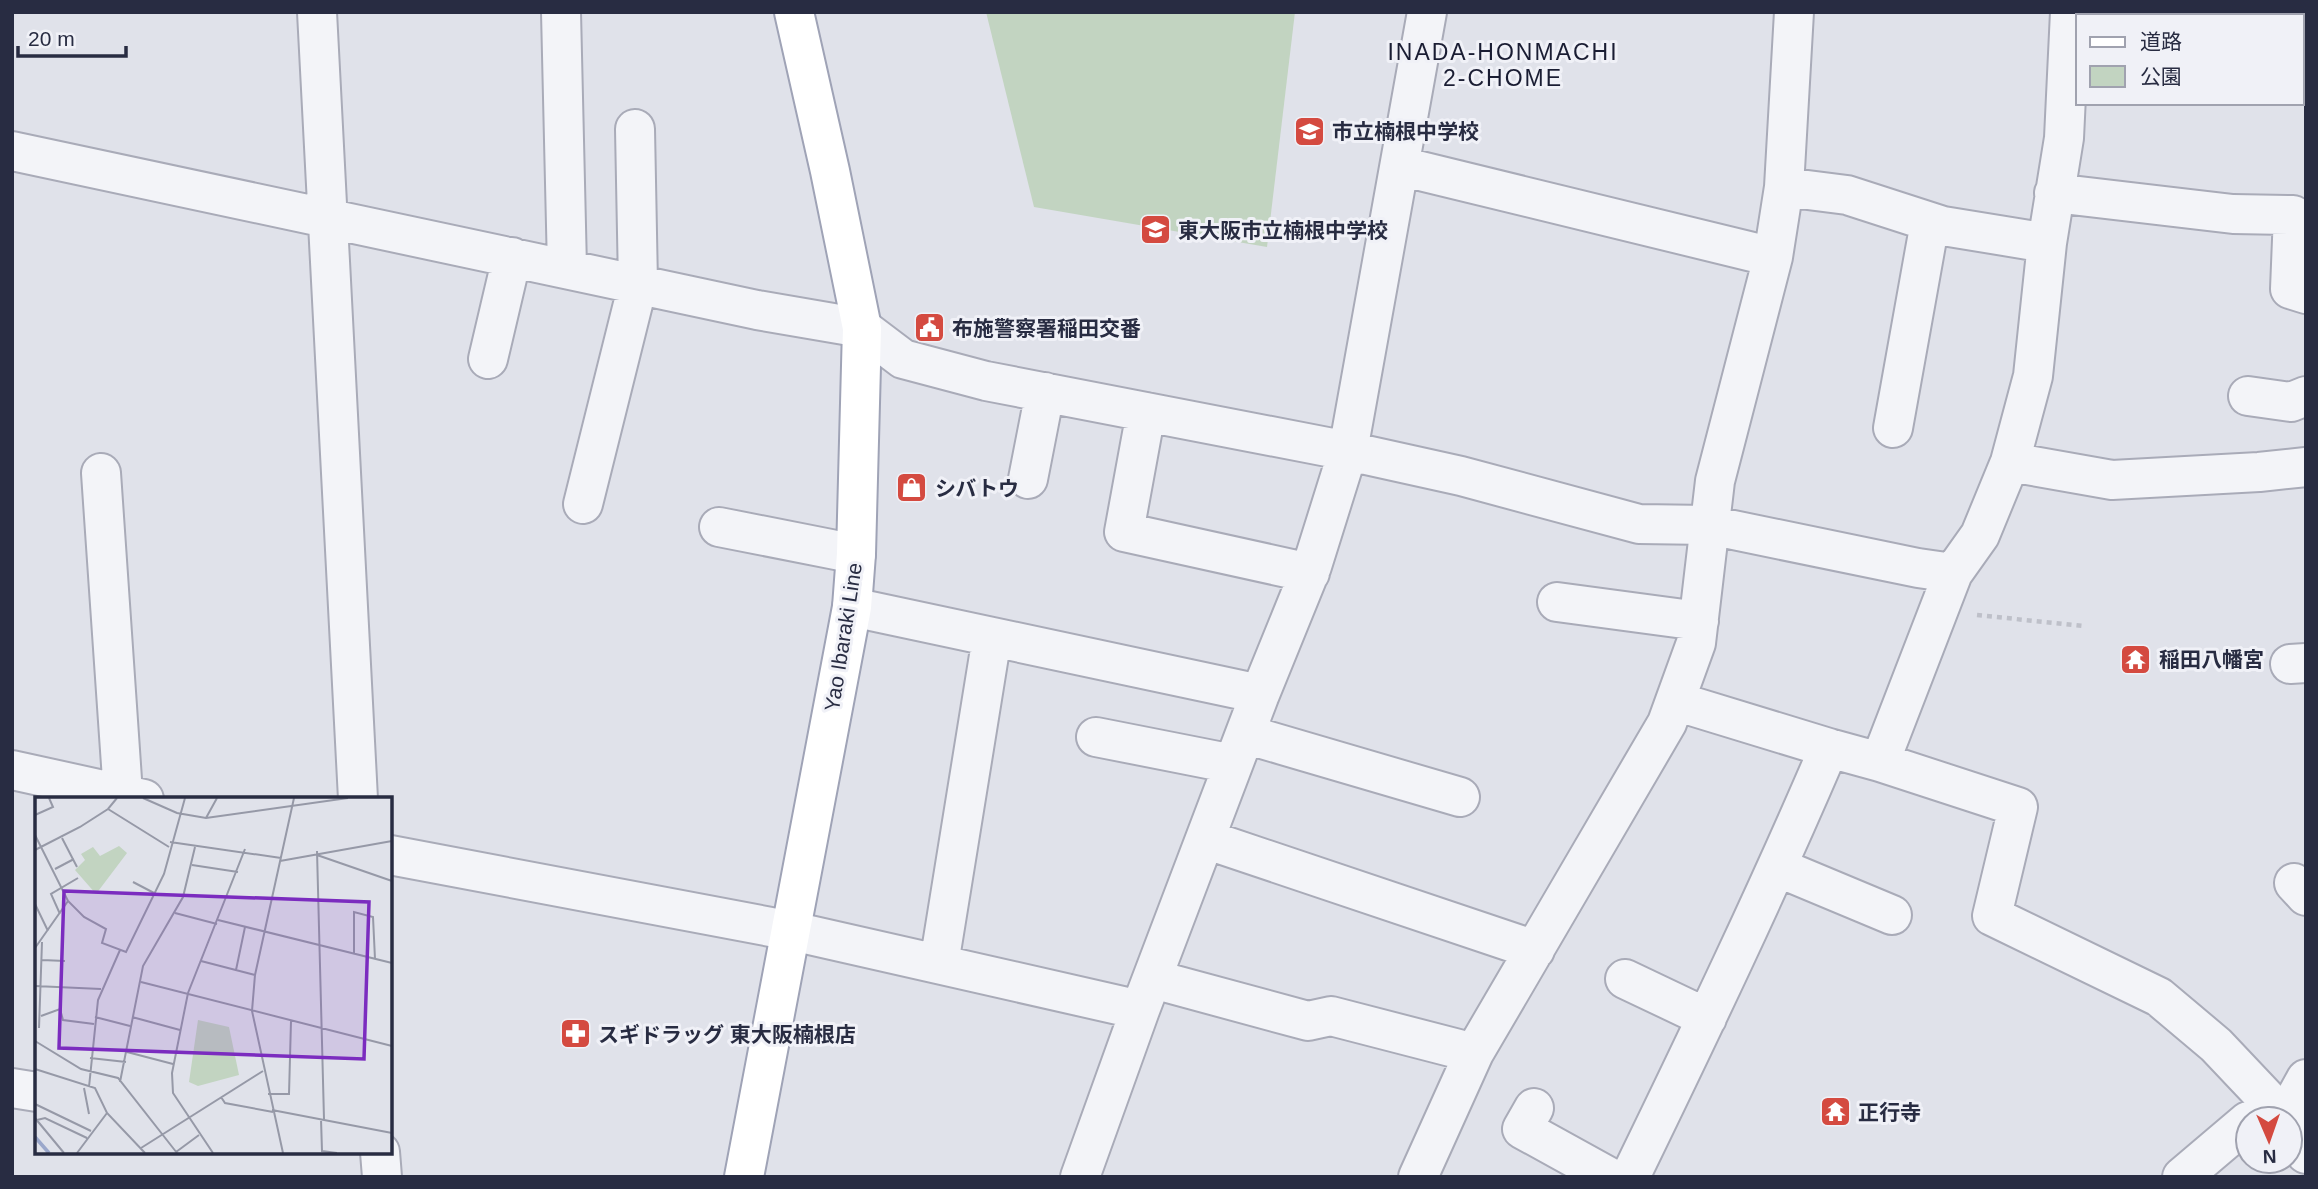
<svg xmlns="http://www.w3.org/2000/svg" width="2318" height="1189" font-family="Helvetica,'Noto Sans JP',sans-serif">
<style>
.green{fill:#c2d4c1}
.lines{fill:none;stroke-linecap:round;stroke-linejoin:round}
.minor-casing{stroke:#a9abb8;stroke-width:42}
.major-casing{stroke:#9fa3b6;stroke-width:42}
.path{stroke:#bec0c9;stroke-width:4.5;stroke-dasharray:5 5;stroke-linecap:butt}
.minor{stroke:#f3f4f8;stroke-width:38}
.major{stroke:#fff;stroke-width:38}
.labels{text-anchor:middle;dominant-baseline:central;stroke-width:6;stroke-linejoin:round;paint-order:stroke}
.poi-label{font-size:21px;font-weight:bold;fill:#282c42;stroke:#f0f1f7;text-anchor:start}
.street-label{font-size:21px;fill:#282c42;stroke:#f0f1f7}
.neighbourhood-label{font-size:23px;letter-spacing:2px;fill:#1a1d33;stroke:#f0f1f7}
.inset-river{fill:none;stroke:#9aa7cb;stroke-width:3.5}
.inset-road{fill:none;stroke:#9699a7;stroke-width:2}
.view{fill:#7b2cbf;fill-opacity:0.15;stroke:#7b2cbf;stroke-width:3.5}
.inset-edge{fill:none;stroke:#282c42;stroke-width:3.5}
</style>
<rect width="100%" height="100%" fill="#e0e2ea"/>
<!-- green -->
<path class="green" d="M 986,12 L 1295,12 L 1267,247 L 1034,207 Z"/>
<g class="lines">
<defs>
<path id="minor" d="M 317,12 L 358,799
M 561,12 L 567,268
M 2285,16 L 2286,12
M 12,151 L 757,310 L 862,328 L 903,359 L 986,381 L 1348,451 L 1461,476 L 1639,524 L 1709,525 L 1918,568 L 1953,573
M 1400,166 L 1773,257
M 1784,187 L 1847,195 L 1943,226 L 2047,243
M 2054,193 L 2233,214 L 2293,215 L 2290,289 L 2306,294
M 488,359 L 512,257
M 2248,396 L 2291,402 L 2306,396
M 1146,412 L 1124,532 L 1310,573
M 1893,428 L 1930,222
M 2010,462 L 2112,480 L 2259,472 L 2306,467
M 101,473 L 123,794
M 1028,479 L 1045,392
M 583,504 L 638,284 L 635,129
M 719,527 L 856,554
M 1557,602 L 1699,621
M 852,607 L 1260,694
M 2290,664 L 2306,663
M 1675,701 L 1829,748
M 1245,734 L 1460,797
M 1096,737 L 1233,764
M 1880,762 L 1953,573 L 1980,535 L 2010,462 L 2033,376 L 2047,243 L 2064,138 L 2070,12
M 12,770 L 144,799
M 1205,839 L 1535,950
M 390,855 L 792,931 L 1140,1010
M 1777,867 L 1892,915
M 2294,883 L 2306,896
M 939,964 L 992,637
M 1153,979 L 1308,1021 L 1331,1016 L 1474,1053
M 1625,979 L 1707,1018
M 12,1088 L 37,1092
M 1534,1108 L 1522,1129 L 1609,1177
M 2285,1117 L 2306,1079
M 2290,1126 L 2306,1154
M 380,1152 L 382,1177
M 1080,1177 L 1140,1010 L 1260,694 L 1312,566 L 1348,451 L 1427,12
M 1418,1177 L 1474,1053 L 1667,723 L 1696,643 L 1715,481 L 1773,257 L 1784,187 L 1794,12
M 1630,1177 C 1699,1035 1767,893 1829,748 L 1880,762 L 2018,807 L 1992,916 L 2159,997 L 2216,1045 L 2286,1119
M 2182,1177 L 2248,1121"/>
<path id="major" d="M 744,1177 L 852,607 L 856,554 L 862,328 L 830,171 L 794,12"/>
</defs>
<!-- minor casing -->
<use href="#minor" class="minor-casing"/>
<!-- major casing -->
<use href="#major" class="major-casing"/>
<!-- path -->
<path class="path" d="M 1977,615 L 2083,626"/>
<!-- minor -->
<use href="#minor" class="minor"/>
<!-- major -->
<use href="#major" class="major"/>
</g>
<!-- icons -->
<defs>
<symbol id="school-square" viewBox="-11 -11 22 22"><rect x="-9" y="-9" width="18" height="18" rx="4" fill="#d44a40" stroke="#f0f1f7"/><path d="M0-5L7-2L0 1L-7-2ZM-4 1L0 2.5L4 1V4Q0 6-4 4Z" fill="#fff"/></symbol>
<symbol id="civic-square" viewBox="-11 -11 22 22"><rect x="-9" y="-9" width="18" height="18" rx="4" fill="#d44a40" stroke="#f0f1f7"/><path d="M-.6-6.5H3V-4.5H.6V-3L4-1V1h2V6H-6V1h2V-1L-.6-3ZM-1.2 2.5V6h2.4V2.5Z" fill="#fff"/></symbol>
<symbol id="shop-square" viewBox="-11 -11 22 22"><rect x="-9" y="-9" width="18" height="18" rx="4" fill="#d44a40" stroke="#f0f1f7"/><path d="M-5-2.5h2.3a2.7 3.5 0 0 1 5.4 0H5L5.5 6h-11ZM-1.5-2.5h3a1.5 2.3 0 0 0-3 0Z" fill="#fff"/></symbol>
<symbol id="temple-square" viewBox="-11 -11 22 22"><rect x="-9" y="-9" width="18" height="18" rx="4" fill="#d44a40" stroke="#f0f1f7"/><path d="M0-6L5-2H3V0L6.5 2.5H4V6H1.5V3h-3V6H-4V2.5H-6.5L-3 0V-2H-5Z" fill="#fff"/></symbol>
<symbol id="pharmacy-square" viewBox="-11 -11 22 22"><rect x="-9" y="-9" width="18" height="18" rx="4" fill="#d44a40" stroke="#f0f1f7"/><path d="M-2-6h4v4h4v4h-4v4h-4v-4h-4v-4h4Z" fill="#fff"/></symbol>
</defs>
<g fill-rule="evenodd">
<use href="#school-square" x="1292" y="114" width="35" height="35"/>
<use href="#school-square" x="1138" y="212" width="35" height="35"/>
<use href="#civic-square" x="912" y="310" width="35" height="35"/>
<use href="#shop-square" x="894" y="470" width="35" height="35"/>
<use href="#temple-square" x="2118" y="642" width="35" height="35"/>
<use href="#pharmacy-square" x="558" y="1016" width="35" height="35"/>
<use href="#temple-square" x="1818" y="1094" width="35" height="35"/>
</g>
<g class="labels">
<!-- poi labels -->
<g class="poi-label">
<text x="1332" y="131">市立楠根中学校</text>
<text x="1178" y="230">東大阪市立楠根中学校</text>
<text x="952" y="328">布施警察署稲田交番</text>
<text x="935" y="488">シバトウ</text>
<text x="2159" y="659">稲田八幡宮</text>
<text x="598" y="1034">スギドラッグ 東大阪楠根店</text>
<text x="1858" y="1112">正行寺</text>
</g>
<!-- street labels -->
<g class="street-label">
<text transform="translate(843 637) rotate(-81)">Yao Ibaraki Line</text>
</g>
<!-- neighbourhood labels -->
<g class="neighbourhood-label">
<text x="1503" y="52">INADA-HONMACHI<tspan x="1503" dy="26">2-CHOME</tspan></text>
</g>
</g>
<!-- overview -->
<g transform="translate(35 797)">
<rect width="357" height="357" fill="#e0e2ea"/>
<path d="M 84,49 L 92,56 L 61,97 L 40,73 L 50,63 L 46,57 L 58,50 L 65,59 ZM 163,223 L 194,230 L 204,278 L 163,289 L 154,285 Z" fill="#c2d4c1"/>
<path class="inset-river" d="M 0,340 L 14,356"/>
<path class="inset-road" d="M 108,1 L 142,16 L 171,21 L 313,1M 73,12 L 134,50M 0,18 L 18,10 L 14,1M 171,21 L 182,1M 0,38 L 33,104 L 49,120 L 71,132 L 67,146 L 91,155 L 129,77 L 150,1M 27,41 L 42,70M 135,45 L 246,61M 0,53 L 45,30 L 73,12 L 82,1M 282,54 L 289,322M 282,58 L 357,84M 245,64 L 357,44M 157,68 L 203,75M 20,72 L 39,62M 98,85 L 121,97M 0,107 L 13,134M 140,116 L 182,127M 25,117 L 16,97 L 43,81M 183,123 L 357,166M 0,151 L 33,104M 319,157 L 319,115 L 338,120 L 340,162M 7,163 L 30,164M 166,164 L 220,178M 201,173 L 210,130M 106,185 L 357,249M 0,189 L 66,192M 6,219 L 25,212 L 28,223 L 59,227M 60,220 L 95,229M 97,220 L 145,233M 4,231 L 7,145M 0,244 L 46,272 L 83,281 L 142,356M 92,255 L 138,267M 55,261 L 91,265M 0,272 L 60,291 L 72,316 L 110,356M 85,285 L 108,169 L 148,100 L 160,50M 54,290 L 63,203 L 85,153M 49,291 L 54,317M 233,297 L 254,297 L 256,224M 186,300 L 190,306 L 238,315M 0,307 L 56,334M 237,313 L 357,336M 0,321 L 29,356M 286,322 L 287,354 L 302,356M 2,323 L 10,321 L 52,341M 106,351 L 228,274M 141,355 L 164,338M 42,356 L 72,316M 178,356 L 138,296 L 137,276 L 153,196 L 210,52M 248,356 L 217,214 L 220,178 L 259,1"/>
<path class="view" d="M 29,94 L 334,105 L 329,262 L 24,251 Z"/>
<rect width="357" height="357" class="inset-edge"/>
</g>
<!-- border -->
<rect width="2318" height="1189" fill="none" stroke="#282c42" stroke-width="28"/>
<!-- legend -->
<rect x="2076" y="14" width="228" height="91" fill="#f0f1f7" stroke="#a0a2af" stroke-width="2"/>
<rect x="2090" y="37" width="35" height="10" fill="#ffffff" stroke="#a0a2af" stroke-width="2"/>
<text x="2140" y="49" font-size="21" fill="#282c42">道路</text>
<rect x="2090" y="66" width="35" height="21" fill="#c2d4c1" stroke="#a0a2af" stroke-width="2"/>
<text x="2140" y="84" font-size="21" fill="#282c42">公園</text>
<!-- north arrow -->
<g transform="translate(2269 1140) rotate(178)"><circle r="33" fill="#f0f1f7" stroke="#a0a2af" stroke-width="2"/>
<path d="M0-5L12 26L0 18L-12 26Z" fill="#d44a40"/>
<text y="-10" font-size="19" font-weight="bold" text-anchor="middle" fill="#282c42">N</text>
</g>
<!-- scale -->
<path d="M18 46v10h108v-10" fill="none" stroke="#282c42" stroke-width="3.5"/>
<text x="28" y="46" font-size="21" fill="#282c42" stroke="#f0f1f7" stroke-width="5" paint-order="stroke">20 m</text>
</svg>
